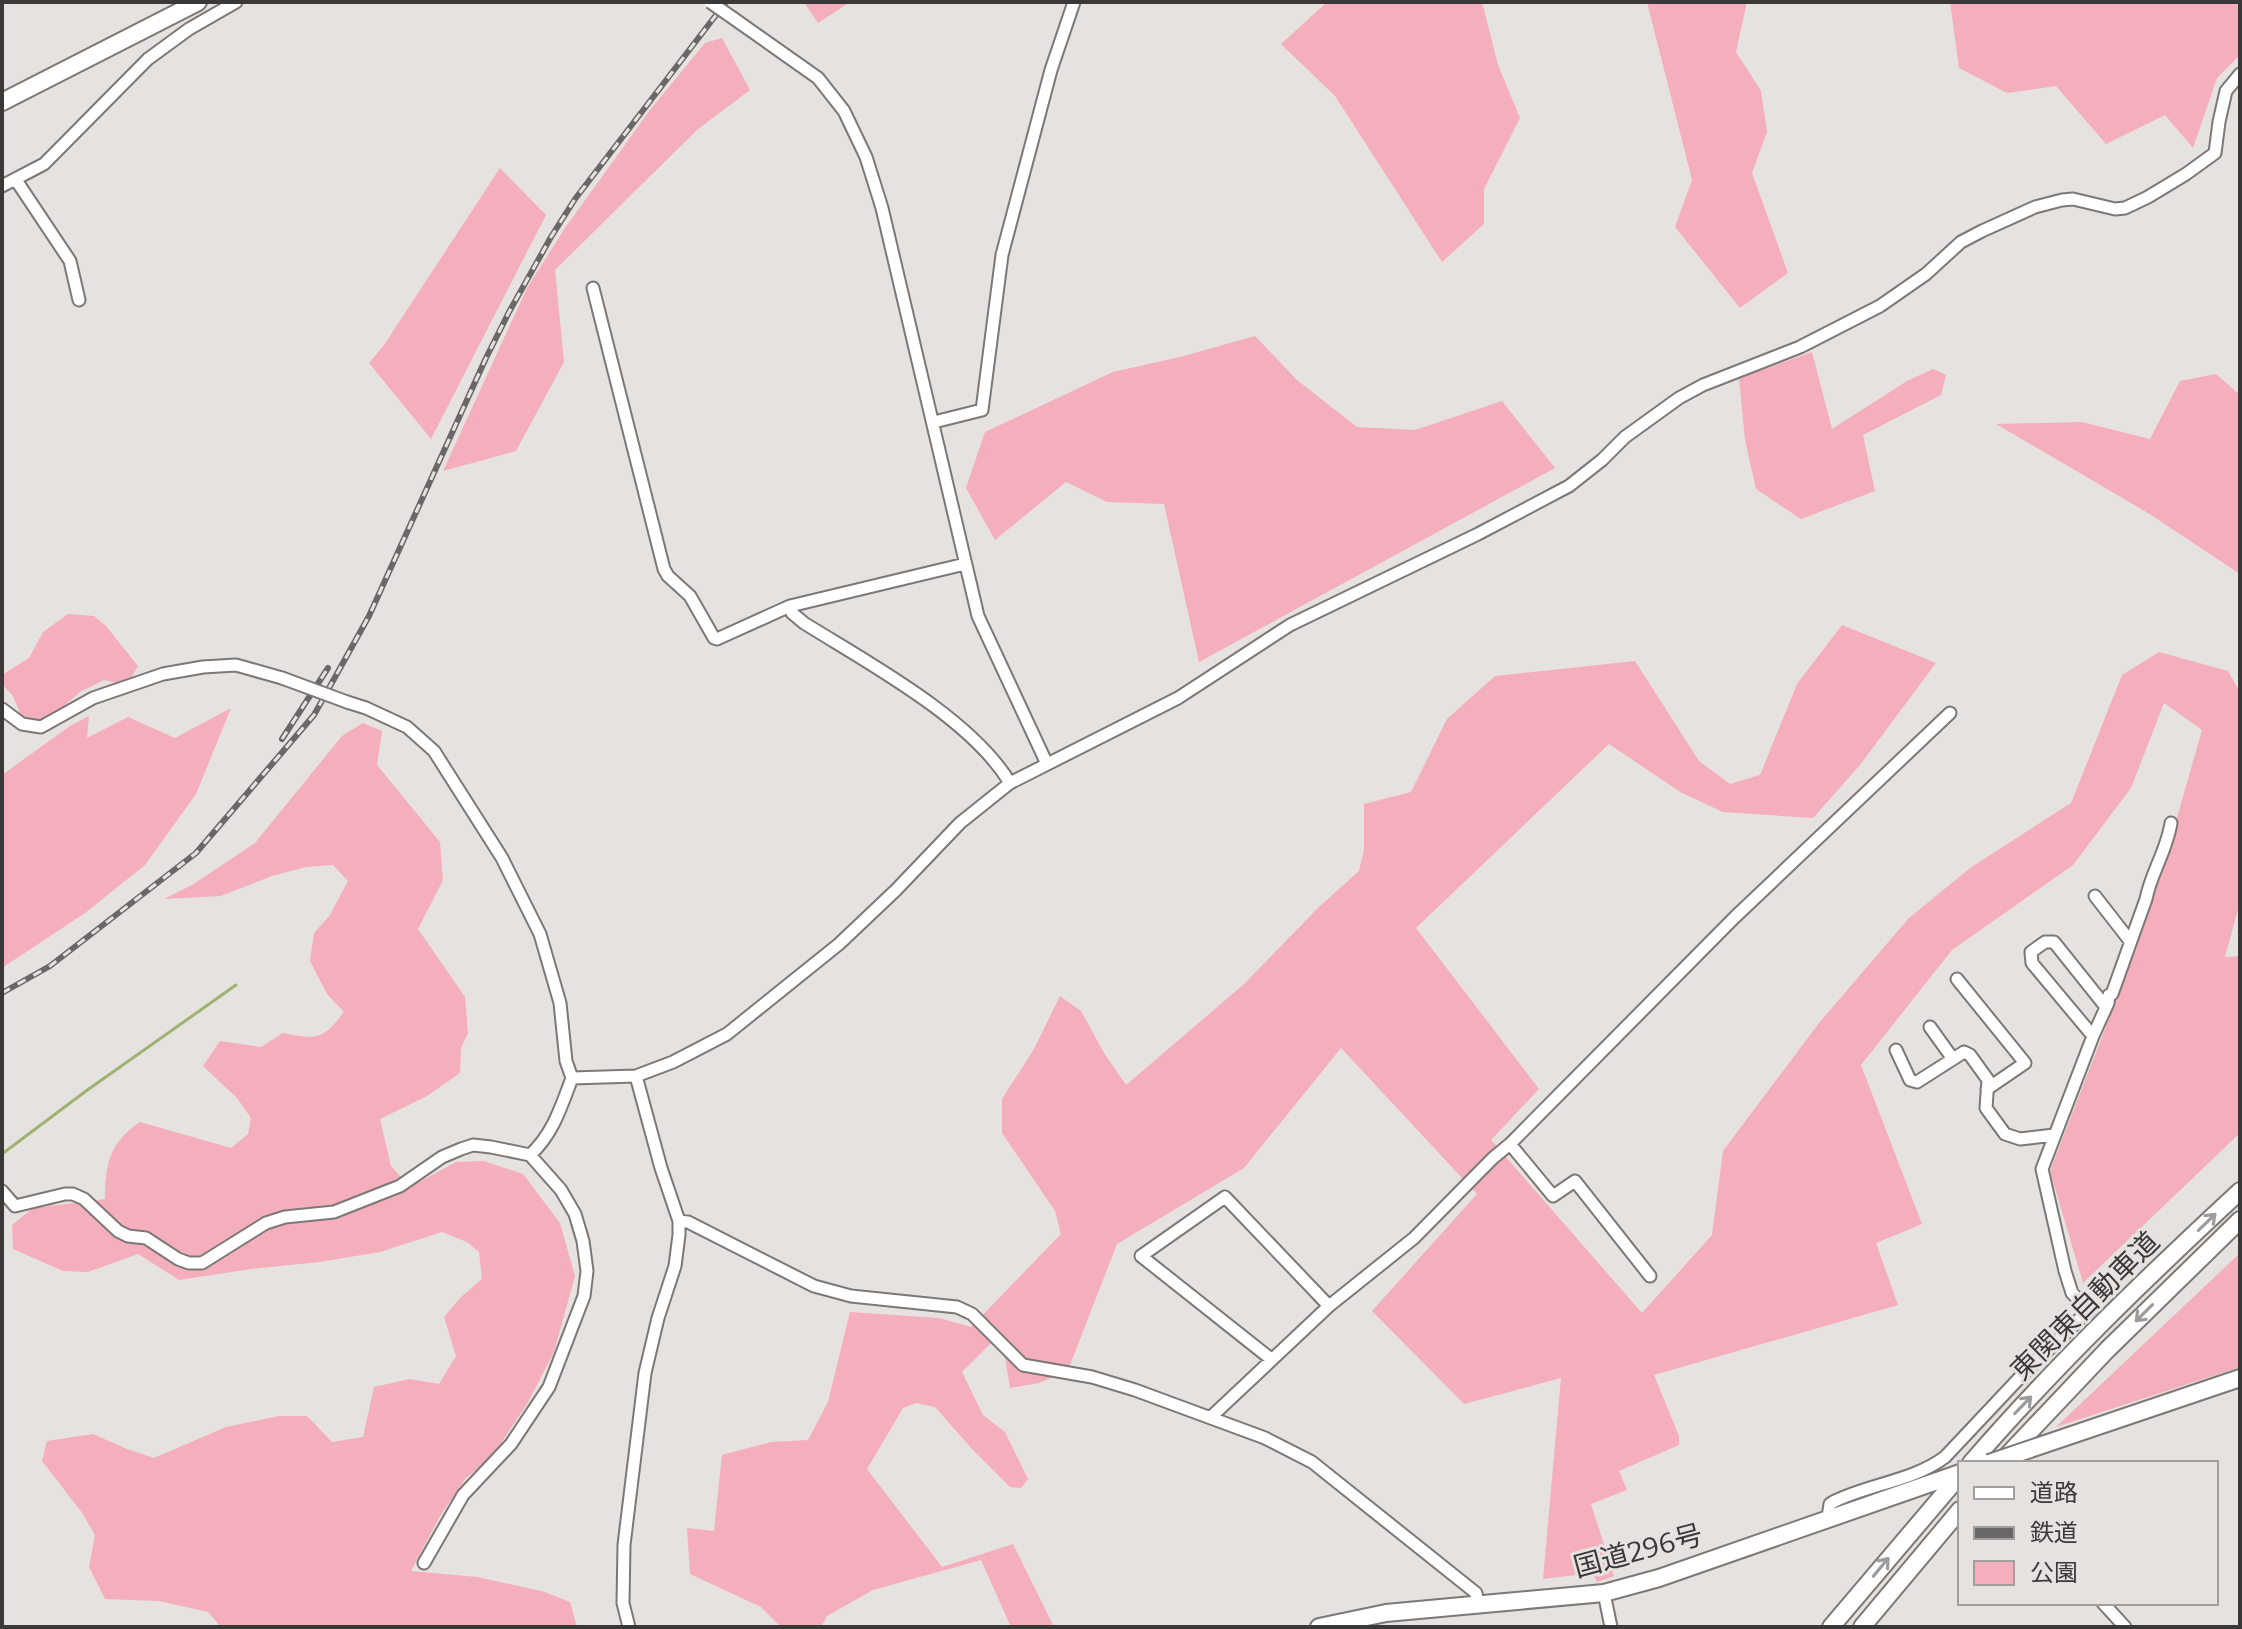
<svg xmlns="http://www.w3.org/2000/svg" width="2242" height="1629" font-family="Bitter,'Noto Sans JP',serif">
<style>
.green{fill:#f5aebb}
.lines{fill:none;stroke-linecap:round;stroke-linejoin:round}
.stream{stroke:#9fb272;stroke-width:3}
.minor-casing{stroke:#7c7875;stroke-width:15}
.highway-casing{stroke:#7c7875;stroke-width:20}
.minor{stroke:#fff;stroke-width:11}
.highway{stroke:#fff;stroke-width:16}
.rail-casing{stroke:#6a6866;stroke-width:6}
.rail{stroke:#e6e2df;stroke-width:3;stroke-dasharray:9;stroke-linecap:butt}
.minor-bridge-casing{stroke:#7c7875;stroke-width:15;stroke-linecap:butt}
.highway-bridge-casing{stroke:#7c7875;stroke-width:20;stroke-linecap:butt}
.minor-bridge{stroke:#fff;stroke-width:11}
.highway-bridge{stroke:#fff;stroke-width:16}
.oneway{stroke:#9d9c9c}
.labels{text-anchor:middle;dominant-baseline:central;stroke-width:6;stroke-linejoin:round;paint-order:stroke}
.street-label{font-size:28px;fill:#3b3938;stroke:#e6e2df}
</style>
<rect width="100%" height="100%" fill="#e6e2df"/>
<!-- green -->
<path class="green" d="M 804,2 L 850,2 L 818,23 Z
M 1327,2 L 1482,2 L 1498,65 L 1520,118 L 1484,189 L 1484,224 L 1442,262 L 1335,96 L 1281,44 Z
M 1647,2 L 1747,2 L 1736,52 L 1761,91 L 1767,132 L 1752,173 L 1788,273 L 1740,308 L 1675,227 L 1692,180 Z
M 1950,2 L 2240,2 L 2240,55 L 2217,78 L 2193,148 L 2165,115 L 2106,144 L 2056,86 L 2007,93 L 1959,68 Z
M 722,38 L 750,90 L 698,129 L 555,270 L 564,362 L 516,451 L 443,471 L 527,288 L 565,228 L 650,110 L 705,43 Z
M 500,168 L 546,215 L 431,439 L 369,363 L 384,345 Z
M 1255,336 L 1297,380 L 1357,427 L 1415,430 L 1502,401 L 1555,468 L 1199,662 L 1164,504 L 1107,502 L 1066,482 L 995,540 L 966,488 L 985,432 L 1113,372 L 1180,357 Z
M 1812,352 L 1832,429 L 1907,381 L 1933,369 L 1946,375 L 1941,395 L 1863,435 L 1875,491 L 1801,519 L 1756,489 L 1745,440 L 1739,378 Z
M 2216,374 L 2240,395 L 2240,574 L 2148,513 L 1996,424 L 2082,422 L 2150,439 L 2180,381 Z
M 68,614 L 94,616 L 106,626 L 138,666 L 130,680 L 117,683 L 104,680 L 80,692 L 44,723 L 22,718 L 13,696 L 2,684 L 2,675 L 29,658 L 43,632 Z
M 1842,625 L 1936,663 L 1860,765 L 1813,818 L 1723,812 L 1682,793 L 1609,744 L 1416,928 L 1539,1089 L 1491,1140 L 1642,1313 L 1712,1235 L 1723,1151 L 1819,1023 L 1908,919 L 1970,868 L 2071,803 L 2122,675 L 2159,652 L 2228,671 L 2240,692 L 2240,902 L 2225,957 L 2240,956 L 2240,1133 L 2083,1283 L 2050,1171 L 2112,1011 L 2164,863 L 2202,730 L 2164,703 L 2131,788 L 2073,865 L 1952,950 L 1861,1065 L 1922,1224 L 1876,1243 L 1898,1305 L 1654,1375 L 1679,1436 L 1679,1445 L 1619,1471 L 1627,1490 L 1591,1504 L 1614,1576 L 1597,1582 L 1592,1573 L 1543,1579 L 1561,1378 L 1464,1404 L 1372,1311 L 1477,1194 L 1341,1048 L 1244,1168 L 1117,1244 L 1068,1370 L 1039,1383 L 1010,1388 L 1001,1333 L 962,1372 L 983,1415 L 1005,1432 L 1028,1479 L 1021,1488 L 1010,1487 L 972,1449 L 935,1407 L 916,1403 L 903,1408 L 867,1469 L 942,1567 L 1013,1544 L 1054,1627 L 1011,1627 L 981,1560 L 873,1590 L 827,1616 L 821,1627 L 781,1627 L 761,1607 L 690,1574 L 687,1528 L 714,1531 L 722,1455 L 771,1442 L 808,1440 L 828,1402 L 850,1312 L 939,1318 L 971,1327 L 1061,1234 L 1055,1211 L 1002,1133 L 1002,1099 L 1034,1049 L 1060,996 L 1081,1011 L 1104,1053 L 1126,1085 L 1243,985 L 1319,907 L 1359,871 L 1364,850 L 1364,804 L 1411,792 L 1447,719 L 1495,676 L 1635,661 L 1699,761 L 1730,784 L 1760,775 L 1797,684 Z
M 231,708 L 196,794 L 145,865 L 85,913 L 2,968 L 2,775 L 70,726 L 89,716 L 87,738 L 128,717 L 175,738 Z
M 363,723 L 382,731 L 377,765 L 440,842 L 443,880 L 418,929 L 465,997 L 468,1033 L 461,1048 L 460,1073 L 427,1096 L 380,1119 L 391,1166 L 410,1187 L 456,1162 L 484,1161 L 523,1174 L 560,1223 L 575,1276 L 554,1352 L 527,1404 L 491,1458 L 466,1478 L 440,1516 L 411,1571 L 477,1577 L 545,1592 L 570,1602 L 577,1627 L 221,1627 L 208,1612 L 159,1601 L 105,1599 L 89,1567 L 95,1535 L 83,1514 L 42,1461 L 47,1441 L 93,1434 L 127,1449 L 154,1458 L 226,1427 L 279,1416 L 307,1416 L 332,1442 L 363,1437 L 374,1387 L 410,1379 L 439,1384 L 456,1356 L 444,1317 L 460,1298 L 482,1279 L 479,1252 L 467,1242 L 442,1232 L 380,1252 L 319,1262 L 251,1269 L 179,1280 L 138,1254 L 88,1272 L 63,1271 L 13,1249 L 12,1225 L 33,1208 L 105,1199 C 105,1164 110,1142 140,1122 L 231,1148 L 248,1134 L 251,1118 L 237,1098 L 203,1066 L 220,1041 L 261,1047 L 283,1033 C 316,1040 323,1040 344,1012 L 327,994 L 310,961 L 314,933 L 330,915 L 348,881 L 333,865 L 306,867 L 272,876 L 221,896 L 164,899 L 192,885 L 255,843 L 342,736 Z
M 2240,1253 L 2240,1367 L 2056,1427 Z"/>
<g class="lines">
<!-- stream -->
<path class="stream" d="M 2,1154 L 86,1091 L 236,985"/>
<defs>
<path id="minor" d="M 733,18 L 818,78 L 844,111 L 866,157 L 882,208 L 978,616 L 1047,764
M 16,180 L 70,261 L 79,300
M 2,186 L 44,164 L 148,59 L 189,29 L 236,2
M 593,288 L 664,569 L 668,576 L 690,596 L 714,638 L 717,639 L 790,606 L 965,564
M 934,422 L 982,410 L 1002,255 L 1051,70 L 1074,2
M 790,606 L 792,613 L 804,623 C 868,663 971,718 1010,783
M 347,702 L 366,708 L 407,727 L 434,751 L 502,858 L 540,934 L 560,1003 L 566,1061 L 572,1078 C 561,1107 553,1134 530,1155
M 2,709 L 22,724 L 41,727 L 93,698 L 163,674 L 203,667 L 236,665 L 282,678
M 2095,896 L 2130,941
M 1957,979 L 2025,1063 L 1987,1089
M 1930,1027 L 1953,1059
M 2093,1036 L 2032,963 L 2031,952 L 2045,942 L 2054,942 L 2106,1007
M 1896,1050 L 1910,1080 L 1917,1082 L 1964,1052 L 1970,1055 L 1988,1080 L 1986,1108 L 2005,1134 L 2020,1139 L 2054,1135
M 572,1078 L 636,1076 L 673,1062 L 727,1034 L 839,944 L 896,890 L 960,823 L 1010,783 L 1178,698 L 1290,625 L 1478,534 L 1569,486 L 1602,460 L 1625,437 L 1679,398 L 1703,385 L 1800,347 L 1880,306 L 1926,274 L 1961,242 L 1982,231 L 2035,207 L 2062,200 L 2073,199 L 2115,209 L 2125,208 L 2148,197 L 2186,174 L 2215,153 L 2219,122 L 2226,91 L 2240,74
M 1510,1144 L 1553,1196 L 1575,1181 L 1650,1276
M 2,1191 L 15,1206 L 65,1194 L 73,1194 L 84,1199 L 118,1231 L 128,1236 L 146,1238 L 178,1259 L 189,1263 L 202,1263 L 266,1223 L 285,1217 L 334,1212 L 400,1186 L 442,1157 L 461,1149 L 473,1145 L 491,1147 L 530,1155 L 561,1190 L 575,1214 L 583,1241 L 587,1271 L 584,1296 L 549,1387 L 511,1444 L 463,1495 L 424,1563
M 679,1221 L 688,1222 L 814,1286 L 851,1296 L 957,1307 L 972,1314 L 1023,1365 L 1092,1377 L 1135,1390 L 1265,1438 L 1312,1462 L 1476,1593 L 1478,1604
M 2095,1299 L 2079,1300 L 2072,1293 L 2065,1271 L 2042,1169 L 2093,1036 L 2108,1003 L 2109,995 L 2112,994 L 2146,899 C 2151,873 2167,850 2171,823
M 1271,1359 L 1141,1256 L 1225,1197 L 1329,1306
M 1211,1417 L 1329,1306 L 1414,1238 L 1493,1158 L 1510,1144 L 1735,917 L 1950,713
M 1828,1517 L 1830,1504 L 1833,1502 C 1869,1484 1913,1481 1945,1457 L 2025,1372 L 2091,1308 L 2095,1299
M 1604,1593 L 1611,1627
M 2103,1603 L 2125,1627
M 629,1627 L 623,1603 L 624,1545 L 645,1373 L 658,1318 L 675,1266 L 679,1235 L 679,1221 L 661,1168 L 636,1076"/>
<path id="highway" d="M 2,102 L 198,2
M 2045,1444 L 2240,1378
M 2002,1461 L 2107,1350 L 2240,1220
M 1971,1463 C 2054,1367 2147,1277 2240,1191
M 1319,1627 L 1386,1613 L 1604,1593 L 1659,1578 L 1960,1473
M 1831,1627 L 1960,1475
M 1862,1627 L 1960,1510"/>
</defs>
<!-- minor casing -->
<use href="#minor" class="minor-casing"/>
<!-- highway casing -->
<use href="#highway" class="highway-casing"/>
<!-- minor -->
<use href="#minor" class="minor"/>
<!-- highway -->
<use href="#highway" class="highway"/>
<defs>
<path id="rail" d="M 282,739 L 328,668
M 2,993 L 50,966 L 196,853 L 314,715 L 369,616 L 486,358 L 509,312 L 551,237 L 575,199 L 726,2"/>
</defs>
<!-- rail casing -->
<use href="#rail" class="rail-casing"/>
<!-- rail -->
<use href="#rail" class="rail"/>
<defs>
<path id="minor-bridge" d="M 710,2 L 733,18
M 282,678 L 347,702"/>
<path id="highway-bridge" d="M 1989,1463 L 2045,1444"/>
</defs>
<!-- minor-bridge casing -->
<use href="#minor-bridge" class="minor-bridge-casing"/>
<!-- highway-bridge casing -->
<use href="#highway-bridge" class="highway-bridge-casing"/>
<!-- minor-bridge -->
<use href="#minor-bridge" class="minor-bridge"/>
<!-- highway-bridge -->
<use href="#highway-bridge" class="highway-bridge"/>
</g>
<!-- one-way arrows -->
<defs><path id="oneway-shaft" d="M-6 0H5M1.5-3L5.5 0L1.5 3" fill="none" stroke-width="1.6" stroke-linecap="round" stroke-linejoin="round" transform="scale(2)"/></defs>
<g class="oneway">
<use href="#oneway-shaft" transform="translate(2207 1222) rotate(-44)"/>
<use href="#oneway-shaft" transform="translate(2144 1313) rotate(135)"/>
<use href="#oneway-shaft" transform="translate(2023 1405) rotate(-46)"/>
<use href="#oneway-shaft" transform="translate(1881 1567) rotate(-50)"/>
</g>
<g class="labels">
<!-- street labels -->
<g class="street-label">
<text transform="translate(2085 1306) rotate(-45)">東関東自動車道</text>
<text transform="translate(1638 1551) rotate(-15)">国道296号</text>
</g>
</g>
<!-- border -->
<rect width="2242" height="1629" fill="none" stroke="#3b3938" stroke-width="8"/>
<!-- legend -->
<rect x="1958" y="1461" width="260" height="144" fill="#e6e2df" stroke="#a29e9c" stroke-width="2"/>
<rect x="1974" y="1487" width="40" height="12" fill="#ffffff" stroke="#a29e9c" stroke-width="2"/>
<text x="2030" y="1501" font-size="24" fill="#3b3938">道路</text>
<rect x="1974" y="1527" width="40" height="12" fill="#6a6866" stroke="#a29e9c" stroke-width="2"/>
<text x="2030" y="1541" font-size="24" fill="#3b3938">鉄道</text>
<rect x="1974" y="1561" width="40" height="24" fill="#f5aebb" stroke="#a29e9c" stroke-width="2"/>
<text x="2030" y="1581" font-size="24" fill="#3b3938">公園</text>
</svg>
